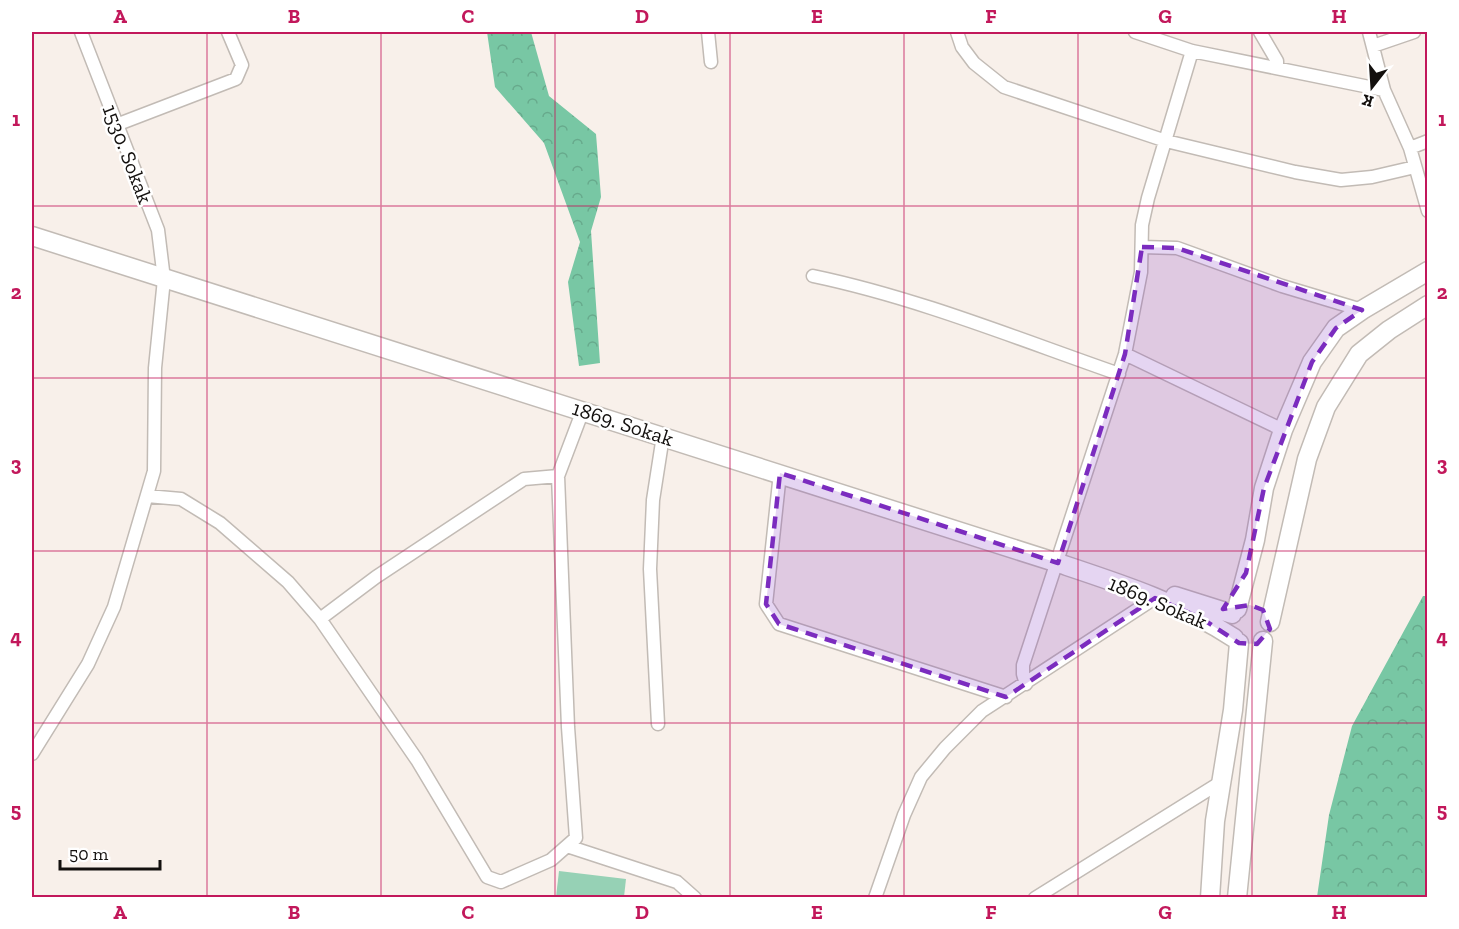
<svg xmlns="http://www.w3.org/2000/svg" width="1459" height="929" font-family="'Zilla Slab',serif">
<style>
.forest{fill:url(#forest-crowns)}
.pitch{fill:#96d1b5}
.lines{fill:none;stroke-linecap:round;stroke-linejoin:round}
.street-casing{stroke:#c2bbb5;stroke-width:15}
.secondary-casing{stroke:#c2bbb5;stroke-width:21}
.street{stroke:#fff;stroke-width:12}
.secondary{stroke:#fff;stroke-width:18}
.marked{fill:#7b2cbf;fill-opacity:0.2;stroke:#7b2cbf;stroke-width:4.5;stroke-dasharray:12 8;stroke-linejoin:round}
.grid{fill:none;stroke:#c2185b;stroke-width:1.5;stroke-opacity:0.55}
.labels{text-anchor:middle;dominant-baseline:central;stroke-width:5;stroke-linejoin:round;paint-order:stroke}
.street-label{font-size:21px;fill:#13100e;stroke:#fff}
.neatline{fill:none;stroke:#c2185b;stroke-width:2}
.grid-label{font-size:20px;text-anchor:middle;font-weight:bold;fill:#c2185b}
</style>
<defs>
<pattern id="forest-crowns" width="20" height="18" patternUnits="userSpaceOnUse" patternTransform="scale(1.5)"><rect width="20" height="18" fill="#78c7a4"/><path d="M2 6a3 3 0 1 1 6 0M12 15a3 3 0 1 1 6 0" fill="none" stroke="#67aa8c"/></pattern>
</defs>
<rect width="100%" height="100%" fill="#f8f0ea"/>
<!-- forest -->
<path class="forest" d="M 487,32 L 531,32 L 549,96 L 596,134 L 601,197 L 591,231 L 600,363 L 579,366 L 568,282 L 580,242 L 544,143 L 495,87 Z
M 1423,596 L 1428,596 L 1427,897 L 1317,897 L 1329,815 L 1352,726 Z"/>
<!-- pitch -->
<path class="pitch" d="M 559,871 L 626,879 L 624,897 L 556,897 Z"/>
<g class="lines">
<defs>
<path id="street" d="M 708,32 L 711,62
M 957,32 L 962,47 L 974,63 L 1004,87 L 1166,141 L 1295,172 L 1341,180 L 1372,177 L 1415,167
M 1135,32 L 1192,51 L 1384,90
M 1260,32 L 1277,61 L 1277,68
M 1369,32 L 1384,90 L 1410,148 L 1428,211
M 1373,46 L 1414,32
M 116,125 L 236,79 L 242,65 L 228,32
M 1410,148 L 1428,141
M 1142,247 L 1177,248 L 1282,286 L 1362,310
M 813,276 C 918,298 1018,339 1119,374
M 1125,354 L 1283,430
M 780,473 L 766,604 L 779,624 L 1006,697
M 147,496 L 181,499 L 220,523 L 288,582 L 320,619 L 417,760 L 487,877 L 501,882 L 551,860 L 576,838 L 568,727 L 558,476 L 583,410
M 320,619 L 376,577 L 524,479 L 558,476
M 1026,684 L 1023,674 L 1023,665 L 1125,354 L 1141,272 L 1142,225 L 1148,198 L 1192,51
M 658,724 L 650,569 L 653,500 L 663,436
M 32,754 L 88,664 L 114,607 L 154,471 L 155,368 L 164,279 L 158,230 L 81,32
M 567,846 L 677,882 L 695,898
M 875,898 L 904,815 L 921,777 L 945,748 L 982,711 L 1155,598
M 1035,898 L 1221,782"/>
<path id="secondary" d="M 32,236 L 1058,563 C 1118,583 1181,603 1234,638
M 1175,596 L 1232,614
M 1237,609 L 1255,540 L 1264,488 L 1283,430 L 1312,362 L 1336,328 L 1362,310 L 1428,271
M 1270,622 L 1307,459 L 1326,407 L 1359,354 L 1389,330 L 1428,305
M 1210,898 L 1215,821 L 1233,710 L 1239,643
M 1237,898 L 1263,641"/>
</defs>
<!-- street casing -->
<use href="#street" class="street-casing"/>
<!-- secondary casing -->
<use href="#secondary" class="secondary-casing"/>
<!-- street -->
<use href="#street" class="street"/>
<!-- secondary -->
<use href="#secondary" class="secondary"/>
</g>
<!-- marked area -->
<path class="marked" d="M 1142,247 L 1177,248 L 1362,310 L 1336,328 L 1312,362 L 1264,488 L 1246,573 L 1223,609 L 1250,605 L 1263,610 L 1270,629 L 1257,644 L 1239,643 L 1201,618 L 1155,598 L 1006,697 L 779,624 L 766,604 L 780,473 L 1058,563 L 1125,354 Z"/>
<!-- grid -->
<path class="grid" d="M 207,32 L 207,898M 381,32 L 381,898M 555,32 L 555,898M 730,32 L 730,898M 904,32 L 904,898M 1078,32 L 1078,898M 1252,32 L 1252,898M 32,206 L 1428,206M 32,378 L 1428,378M 32,551 L 1428,551M 32,723 L 1428,723"/>
<g class="labels">
<!-- street labels -->
<g class="street-label">
<text transform="translate(128 154) rotate(69)">1530. Sokak</text>
<text transform="translate(623 423) rotate(18)">1869. Sokak</text>
<text transform="translate(1158 602) rotate(23)">1869. Sokak</text>
</g>
</g>
<!-- border -->
<rect width="1459" height="929" fill="none" stroke="#ffffff" stroke-width="66"/>
<!-- north arrow -->
<g transform="translate(1372 87) rotate(197)" stroke="#ffffff" stroke-width="4.5" paint-order="stroke">
<path d="M0-4.5L10 22L0 15L-10 22Z" fill="#13100e"/>
<text y="-9" font-size="16" font-weight="bold" text-anchor="middle" fill="#13100e">K</text>
</g>
<!-- scale -->
<path d="M60 860v9h100v-9" fill="none" stroke="#13100e" stroke-width="3"/>
<text x="69" y="860" font-size="18" fill="#13100e" stroke="#ffffff" stroke-width="4.5" paint-order="stroke">50 m</text>
<rect x="33" y="33" width="1393" height="863" class="neatline"/>
<g class="grid-label">
<text x="120" y="23">A</text>
<text x="294" y="23">B</text>
<text x="468" y="23">C</text>
<text x="642" y="23">D</text>
<text x="817" y="23">E</text>
<text x="991" y="23">F</text>
<text x="1165" y="23">G</text>
<text x="1339" y="23">H</text>
<text x="16" y="126">1</text>
<text x="1442" y="126">1</text>
<text x="16" y="299">2</text>
<text x="1442" y="299">2</text>
<text x="16" y="471">3</text>
<text x="1442" y="471">3</text>
<text x="16" y="644">4</text>
<text x="1442" y="644">4</text>
<text x="16" y="817">5</text>
<text x="1442" y="817">5</text>
<text x="120" y="919">A</text>
<text x="294" y="919">B</text>
<text x="468" y="919">C</text>
<text x="642" y="919">D</text>
<text x="817" y="919">E</text>
<text x="991" y="919">F</text>
<text x="1165" y="919">G</text>
<text x="1339" y="919">H</text>
</g>
</svg>
